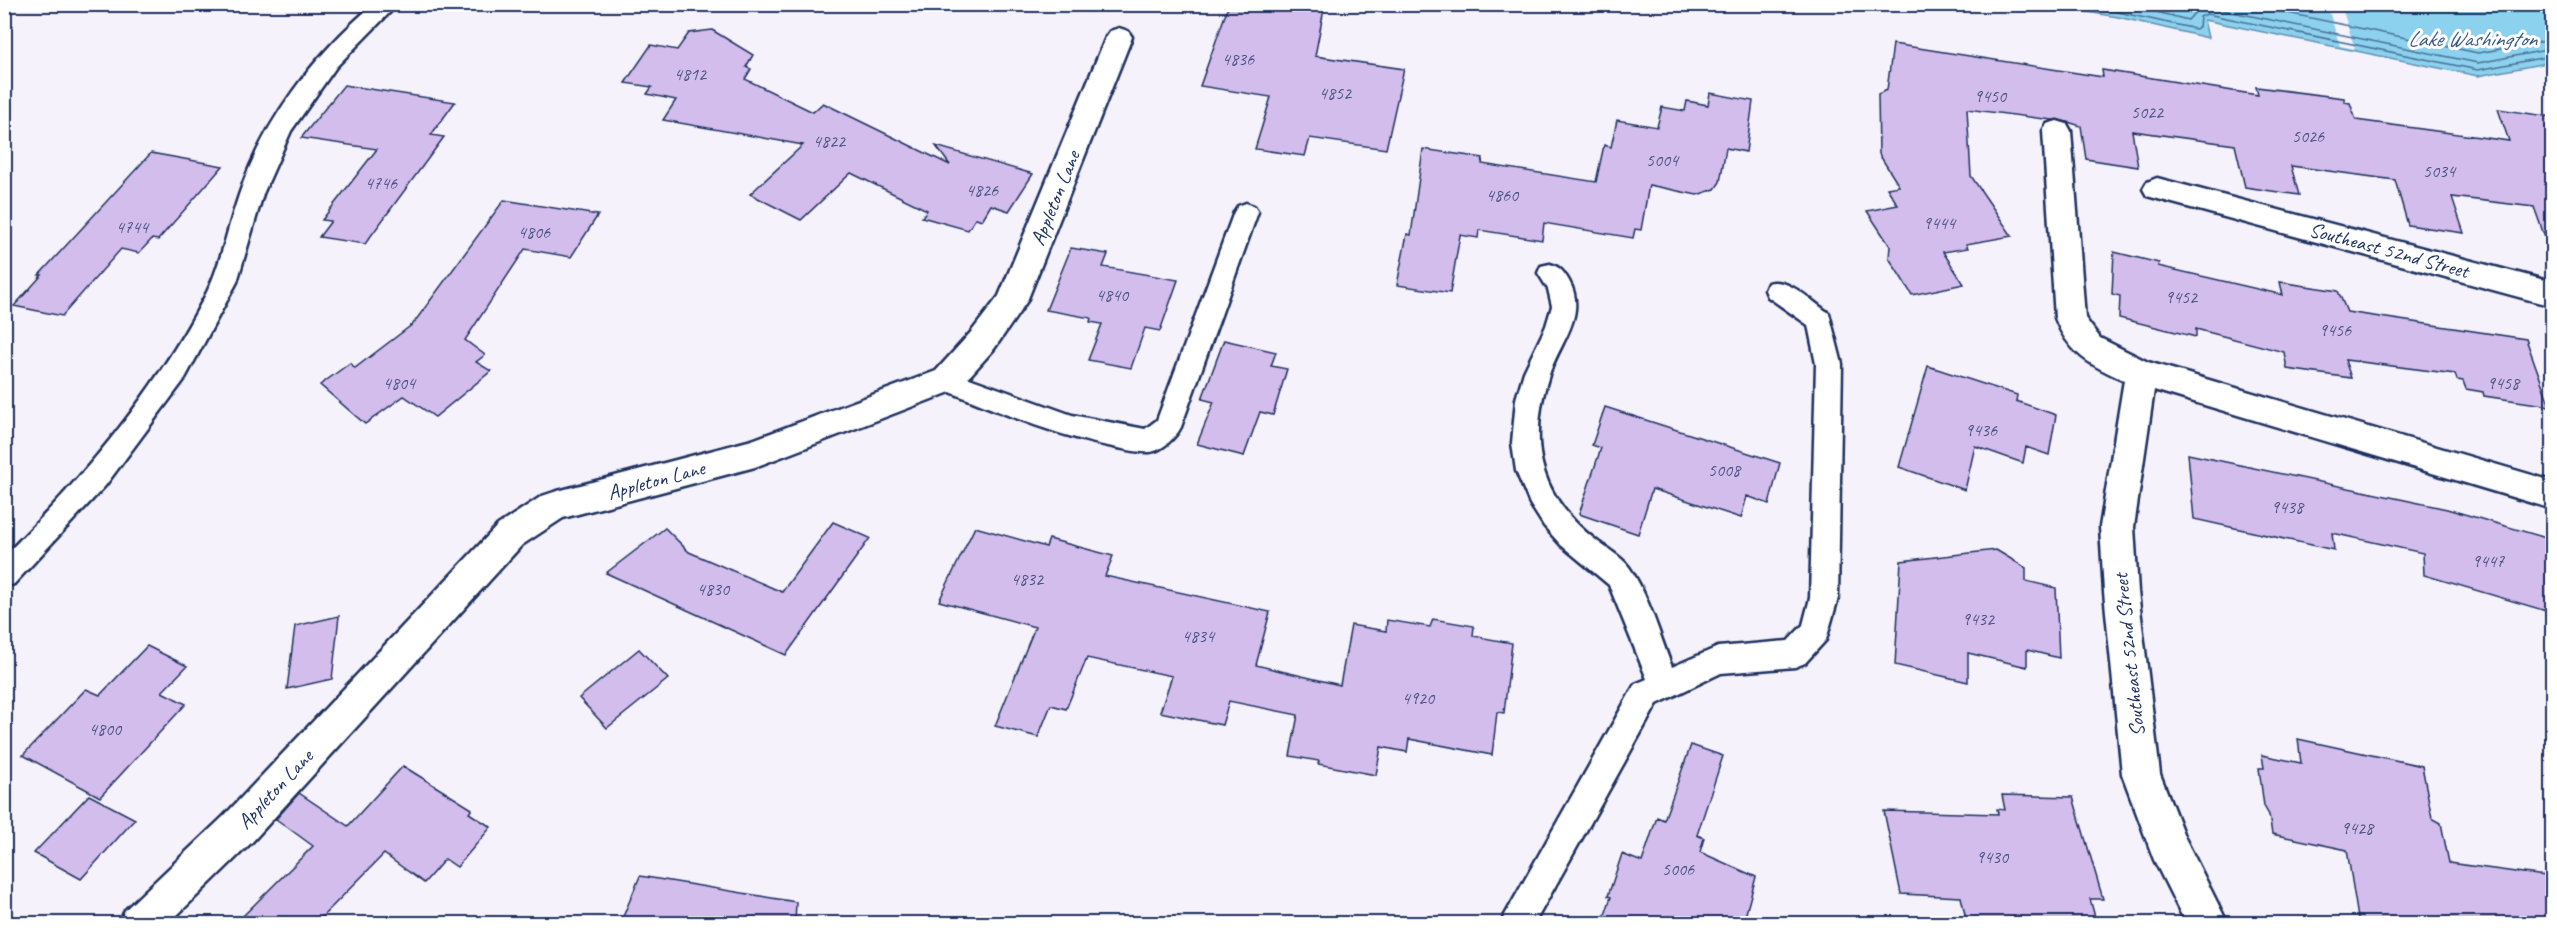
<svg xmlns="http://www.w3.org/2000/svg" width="2557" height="928" font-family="Caveat,sans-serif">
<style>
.water{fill:#8cd1ed;stroke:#5f90b4;stroke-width:1.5}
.pier{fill:#f6f2fb}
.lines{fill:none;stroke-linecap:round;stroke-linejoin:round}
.shore{stroke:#487097;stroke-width:1.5}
.building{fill:#d2bded;stroke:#1b2f5e;stroke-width:1.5}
.service-casing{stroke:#1b2f5e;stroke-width:5}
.minor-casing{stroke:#1b2f5e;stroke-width:5}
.service{fill:#fff;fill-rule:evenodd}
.minor{fill:#fff;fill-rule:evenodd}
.labels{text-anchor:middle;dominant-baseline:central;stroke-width:6;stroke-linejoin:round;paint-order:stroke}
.number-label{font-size:18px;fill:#495282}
.street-label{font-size:21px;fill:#1b2f5e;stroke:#fff}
.water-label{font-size:22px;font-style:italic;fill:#375882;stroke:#fff}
</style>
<rect width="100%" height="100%" fill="#f6f2fb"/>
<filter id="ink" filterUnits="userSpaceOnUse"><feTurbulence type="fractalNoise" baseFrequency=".0167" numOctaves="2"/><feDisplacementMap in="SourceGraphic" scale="12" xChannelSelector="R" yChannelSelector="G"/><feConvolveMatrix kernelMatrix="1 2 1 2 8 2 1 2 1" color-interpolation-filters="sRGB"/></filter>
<g filter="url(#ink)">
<!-- water -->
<path class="water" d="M 2043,5 L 2552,5 L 2552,62 L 2478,76 L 2204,20 L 2208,38 L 2118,17 Z"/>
<!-- pier -->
<path class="pier" d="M 2327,5 L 2341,5 L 2355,49 L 2340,46 Z"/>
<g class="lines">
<!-- shore -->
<path class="shore" d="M 2081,4 L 2196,29 L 2199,27 L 2200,17 L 2207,14 L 2478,70 L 2552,56
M 2125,4 L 2188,20 L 2198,9 L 2208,7 L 2478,63 L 2552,49
M 2244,4 L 2478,53 L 2552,40"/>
</g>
<!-- building -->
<path class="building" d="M 1229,4 L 1325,4 L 1315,56 L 1404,69 L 1386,149 L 1310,138 L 1305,156 L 1255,149 L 1271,97 L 1200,86 Z
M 712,30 L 753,55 L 746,67 L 751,69 L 745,79 L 813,112 L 823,103 L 950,165 L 936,146 L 1033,174 L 1009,211 L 991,205 L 982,220 L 976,218 L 968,230 L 922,217 L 927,210 L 851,173 L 801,220 L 750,194 L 803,145 L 663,120 L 676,100 L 647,94 L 652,87 L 625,83 L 651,45 L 677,50 L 689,33 Z
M 1893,44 L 2103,77 L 2102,70 L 2258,95 L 2256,87 L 2344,98 L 2345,102 L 2350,103 L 2356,120 L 2509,141 L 2498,109 L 2553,117 L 2553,245 L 2548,246 L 2534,207 L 2452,197 L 2464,233 L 2408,225 L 2395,180 L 2291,166 L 2299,195 L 2245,187 L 2235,145 L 2132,131 L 2138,167 L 2086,159 L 2081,126 L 2068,122 L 1967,109 L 1971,176 L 2012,236 L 1966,244 L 1968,248 L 1943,252 L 1964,284 L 1912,295 L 1889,258 L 1890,246 L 1867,211 L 1898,205 L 1887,188 L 1899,186 L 1879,154 L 1878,94 L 1887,90 Z
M 344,85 L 455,102 L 431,135 L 444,137 L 365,244 L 319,237 L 331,221 L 322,220 L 377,149 L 301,138 Z
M 1710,93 L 1753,101 L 1746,152 L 1726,148 L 1720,182 L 1715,189 L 1697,195 L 1649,185 L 1641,230 L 1635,229 L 1633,238 L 1544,223 L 1542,240 L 1479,230 L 1478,238 L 1460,235 L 1450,293 L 1397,285 L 1407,234 L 1411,235 L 1423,149 L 1483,158 L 1482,164 L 1596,182 L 1604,145 L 1611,147 L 1617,120 L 1657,127 L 1662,107 L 1685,111 L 1687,101 L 1708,105 Z
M 151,153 L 223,166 L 158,240 L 152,239 L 139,253 L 121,249 L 62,316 L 14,306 L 42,275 L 39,275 Z
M 504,200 L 598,215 L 571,257 L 525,249 L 465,340 L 485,355 L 476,362 L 491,371 L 435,417 L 404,396 L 365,424 L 320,385 L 350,363 L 355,368 L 413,324 Z
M 1071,248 L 1108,254 L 1103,267 L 1178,280 L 1160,331 L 1145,328 L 1131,368 L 1088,360 L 1102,324 L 1090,322 L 1091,318 L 1046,310 Z
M 2114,252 L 2159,263 L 2158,266 L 2283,295 L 2280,282 L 2338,291 L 2347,312 L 2526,339 L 2550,406 L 2484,396 L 2483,392 L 2466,389 L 2463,381 L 2457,380 L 2455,374 L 2345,360 L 2351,378 L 2287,369 L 2284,352 L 2196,329 L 2196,337 L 2119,318 L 2120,296 L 2112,294 Z
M 1224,340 L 1276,352 L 1271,366 L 1287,369 L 1273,415 L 1260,412 L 1244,456 L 1197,444 L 1214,402 L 1202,399 Z
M 1928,366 L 2017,395 L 2016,401 L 2056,415 L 2049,455 L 2026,447 L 2023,463 L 1975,446 L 1965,490 L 1899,467 Z
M 1605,407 L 1780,463 L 1769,504 L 1747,496 L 1741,518 L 1652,489 L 1638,534 L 1579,514 L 1601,448 L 1592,445 Z
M 2188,454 L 2447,509 L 2553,540 L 2553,613 L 2424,575 L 2423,553 L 2332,533 L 2334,550 L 2194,519 Z
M 833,522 L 870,538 L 786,655 L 606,573 L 665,528 L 689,552 L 782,592 Z
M 975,527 L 1046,547 L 1049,539 L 1113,556 L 1105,576 L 1270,612 L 1256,665 L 1340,685 L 1351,625 L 1386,631 L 1387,620 L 1430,627 L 1433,619 L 1474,626 L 1473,636 L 1512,643 L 1504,713 L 1497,712 L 1492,755 L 1409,739 L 1407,752 L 1381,747 L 1376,775 L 1318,764 L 1319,761 L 1290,756 L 1298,715 L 1229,701 L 1222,725 L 1160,712 L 1172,676 L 1087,658 L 1066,709 L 1051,705 L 1038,737 L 995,726 L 1035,627 L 939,601 Z
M 1996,550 L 2026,568 L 2026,581 L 2056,588 L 2059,658 L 2027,650 L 2027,667 L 1968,653 L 1968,682 L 1895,665 L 1901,561 Z
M 339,616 L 332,679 L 287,689 L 295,626 Z
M 147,646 L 187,666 L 162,692 L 186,704 L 100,797 L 23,755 L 86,689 L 100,695 Z
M 639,649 L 668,679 L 607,728 L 579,698 Z
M 2298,739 L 2422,766 L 2432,818 L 2441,823 L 2449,863 L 2553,877 L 2553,924 L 2359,924 L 2347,850 L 2272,834 L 2269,815 L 2264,806 L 2259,768 L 2264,768 L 2262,755 L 2301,763 Z
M 1691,745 L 1723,756 L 1697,835 L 1704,838 L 1700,852 L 1756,877 L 1743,924 L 1602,924 L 1611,897 L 1608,896 L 1622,854 L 1642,862 L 1657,817 L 1664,820 Z
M 403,766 L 472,809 L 469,813 L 491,827 L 457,867 L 445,859 L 424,883 L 384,854 L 315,924 L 235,924 L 313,846 L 276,819 L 299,793 L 348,826 Z
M 89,795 L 135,819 L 81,879 L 34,853 Z
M 2002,795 L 2073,797 L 2103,899 L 2090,899 L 2097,924 L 1966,919 L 1961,897 L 1901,894 L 1884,811 L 1998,814 L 1997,809 L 2005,810 Z
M 640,876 L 796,902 L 795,924 L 620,924 Z"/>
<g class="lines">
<defs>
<path id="service" d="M 374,4 L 398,4 L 336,67 L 291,131 L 263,194 L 237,282 L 184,380 L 105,486 L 14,584 L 4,587 L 4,556 C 82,479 153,395 204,298 C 221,266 227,229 239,195 C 264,120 314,55 374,4 Z
M 1246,203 L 1254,206 L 1258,212 L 1181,427 C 1176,437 1162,451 1150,452 C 1138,453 1124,449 1113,447 C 1052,435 995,410 938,387 L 934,380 L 938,373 L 947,370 L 1072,415 L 1145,429 L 1157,420 L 1234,212 L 1238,206 Z
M 1550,264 C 1560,267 1564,272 1569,281 C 1588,315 1559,343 1549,375 C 1542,396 1538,419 1539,442 C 1541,484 1564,516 1597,541 C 1607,549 1621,556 1629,567 C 1649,596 1659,634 1672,667 L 1718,647 L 1788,641 L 1803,625 L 1810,598 L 1816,364 L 1808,325 L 1768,297 L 1765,290 L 1768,283 C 1789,277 1812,302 1829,313 L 1842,364 L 1838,598 L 1826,640 L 1805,663 L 1795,667 L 1721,673 L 1657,704 L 1534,924 L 1500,924 L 1635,684 L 1647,679 L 1609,585 L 1561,545 L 1544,526 L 1530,504 L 1516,471 L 1512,443 L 1516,399 L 1524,372 L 1546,326 L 1552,306 L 1548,289 L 1538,273 L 1541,266 Z"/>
<path id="minor" d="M 1119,28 L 1128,31 L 1132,37 L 1027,301 L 994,349 L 958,389 L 755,467 L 563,518 L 522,545 L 252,842 L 168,924 L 119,924 L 125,910 L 224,816 L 498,525 L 542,496 L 554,492 L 752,440 L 936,371 L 972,331 L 999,296 L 1106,37 L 1110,31 Z
M 2057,121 L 2067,124 L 2071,131 L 2085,318 L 2100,338 L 2148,362 L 2552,481 L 2552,509 L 2154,390 L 2134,527 L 2138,592 L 2160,774 L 2184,836 L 2228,924 L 2186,924 L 2154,860 L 2122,774 L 2104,592 L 2100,527 L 2124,380 C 2091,366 2068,353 2055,318 L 2043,131 L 2047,124 Z
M 2157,178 L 2552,282 L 2552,306 L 2147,196 L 2143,189 L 2147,182 Z"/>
</defs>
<!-- service casing -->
<use href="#service" class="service-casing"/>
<!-- minor casing -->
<use href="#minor" class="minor-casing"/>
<!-- service -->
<use href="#service" class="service"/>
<!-- minor -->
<use href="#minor" class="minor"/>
</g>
</g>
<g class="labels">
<!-- number labels -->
<g class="number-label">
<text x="1238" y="59">4836</text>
<text x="690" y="74">4812</text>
<text x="1335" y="93">4852</text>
<text x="1990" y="96">9450</text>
<text x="2147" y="112">5022</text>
<text x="2308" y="136">5026</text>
<text x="829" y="141">4822</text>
<text x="1662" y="160">5004</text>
<text x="2439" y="171">5034</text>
<text x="381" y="183">4746</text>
<text x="982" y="190">4826</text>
<text x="1502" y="195">4860</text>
<text x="1939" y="223">9444</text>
<text x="132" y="227">4744</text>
<text x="534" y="232">4806</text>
<text x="1112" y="295">4840</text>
<text x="2181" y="297">9452</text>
<text x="2335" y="330">9456</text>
<text x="399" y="383">4804</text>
<text x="2503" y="383">9458</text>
<text x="1981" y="430">9436</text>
<text x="1724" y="470">5008</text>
<text x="2287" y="507">9438</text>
<text x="2488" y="561">9447</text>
<text x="1027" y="579">4832</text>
<text x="713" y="589">4830</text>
<text x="1978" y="619">9432</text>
<text x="1198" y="636">4834</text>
<text x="1418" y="698">4920</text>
<text x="105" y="729">4800</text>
<text x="2357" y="828">9428</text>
<text x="1992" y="857">9430</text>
<text x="1678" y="869">5006</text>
</g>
<!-- street labels -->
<g class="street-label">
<text transform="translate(1055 198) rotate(-68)">Appleton Lane</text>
<text transform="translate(2389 250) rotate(15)">Southeast 52nd Street</text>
<text transform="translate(656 480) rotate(-15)">Appleton Lane</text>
<text transform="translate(2129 655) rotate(-96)">Southeast 52nd Street</text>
<text transform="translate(275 789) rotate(-47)">Appleton Lane</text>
</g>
<!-- water labels -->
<g class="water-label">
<text x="2472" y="39">Lake Washington</text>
</g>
</g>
<!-- margin -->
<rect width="2557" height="928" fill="none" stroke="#fff" stroke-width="24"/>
<rect x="12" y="12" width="2533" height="904" fill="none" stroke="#1b2f5e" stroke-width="2" filter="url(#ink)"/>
</svg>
